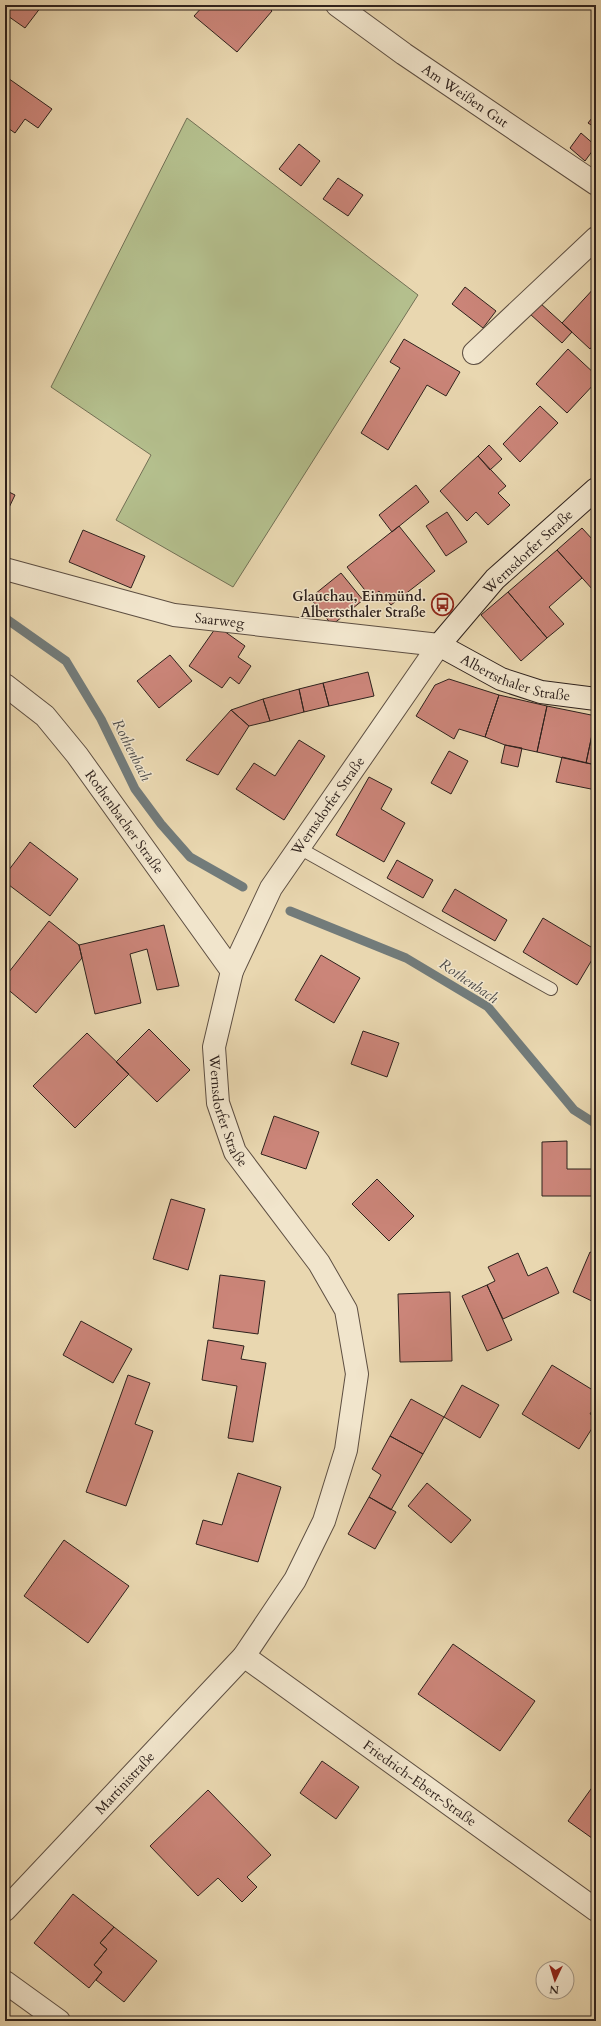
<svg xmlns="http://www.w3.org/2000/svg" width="601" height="2026" font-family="Cardo,serif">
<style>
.green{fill:#b4bf8d;stroke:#727055}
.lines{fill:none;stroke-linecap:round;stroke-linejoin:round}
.stream{stroke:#727b7a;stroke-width:9}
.building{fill:#cb8579;stroke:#2f221d}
.lane-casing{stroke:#5e4f42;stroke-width:14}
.street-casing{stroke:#5e4f42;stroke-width:24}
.secondary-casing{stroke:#2f221d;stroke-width:24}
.lane{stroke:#f1e5cc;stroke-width:12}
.street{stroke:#f1e5cc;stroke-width:22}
.secondary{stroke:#f1e5cc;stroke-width:22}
.labels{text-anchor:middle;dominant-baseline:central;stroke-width:3;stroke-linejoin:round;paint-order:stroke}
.street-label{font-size:14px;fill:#2f221d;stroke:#f1e5cc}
.poi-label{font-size:14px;font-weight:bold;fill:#2f221d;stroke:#f1e5cc;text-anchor:end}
.water-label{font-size:15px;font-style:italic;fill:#504e4c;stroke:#f1e5cc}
</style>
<rect width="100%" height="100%" fill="#e9d7b0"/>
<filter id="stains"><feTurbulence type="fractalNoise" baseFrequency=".005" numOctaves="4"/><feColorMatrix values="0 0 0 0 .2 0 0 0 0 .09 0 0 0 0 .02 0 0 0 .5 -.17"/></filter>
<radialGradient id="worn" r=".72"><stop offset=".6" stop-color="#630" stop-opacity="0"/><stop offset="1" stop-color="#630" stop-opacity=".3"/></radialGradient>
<!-- green -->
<path class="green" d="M 187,118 L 418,295 L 233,587 L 116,520 L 151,455 L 51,387 Z"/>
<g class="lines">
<!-- stream -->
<path class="stream" d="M 5,618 L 66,661 L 101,719 L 135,789 L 161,824 L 190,857 L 243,887
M 290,911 L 406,958 L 488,1007 L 574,1110 L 596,1124"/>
</g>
<!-- building -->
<path class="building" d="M 5,5 L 38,5 L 41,7 L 25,28 L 5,14 Z
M 204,5 L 266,5 L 272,11 L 237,52 L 194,16 Z
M 5,76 L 52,109 L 38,128 L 25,119 L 15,133 L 5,126 Z
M 596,113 L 596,128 L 588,123 Z
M 581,133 L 596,146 L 585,161 L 570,148 Z
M 299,144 L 320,161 L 301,186 L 279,169 Z
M 338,178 L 363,195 L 348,216 L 323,199 Z
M 596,286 L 596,342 L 590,349 L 562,323 Z
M 465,287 L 496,311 L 483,328 L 452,304 Z
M 540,303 L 572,332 L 562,343 L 530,314 Z
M 404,339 L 460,372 L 446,396 L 427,385 L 388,450 L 361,433 L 400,368 L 390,362 Z
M 568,349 L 596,375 L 596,382 L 567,413 L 536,384 Z
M 540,406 L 558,423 L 520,462 L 503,444 Z
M 489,445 L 502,459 L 490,470 L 478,456 Z
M 478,456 L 506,486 L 498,493 L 510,505 L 488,525 L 476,512 L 467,521 L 440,491 Z
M 416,485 L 429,502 L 392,532 L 379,515 Z
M 5,490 L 15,495 L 5,516 Z
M 447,512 L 467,542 L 446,556 L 426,526 Z
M 399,526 L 435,571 L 391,605 L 379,591 L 371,598 L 347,567 Z
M 582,528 L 593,540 L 596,538 L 596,587 L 593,590 L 557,550 Z
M 83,530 L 145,556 L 131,588 L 69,562 Z
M 557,550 L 582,578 L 549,607 L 564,624 L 547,638 L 508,592 Z
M 341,573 L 363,600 L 332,625 L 310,598 Z
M 508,592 L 547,638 L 521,661 L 481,615 Z
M 217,626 L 245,646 L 238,657 L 251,666 L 239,684 L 230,677 L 222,688 L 189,666 Z
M 170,655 L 192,681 L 159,708 L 137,681 Z
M 368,672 L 374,696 L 329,706 L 323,683 Z
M 449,679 L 499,695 L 485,737 L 459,729 L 454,739 L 416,716 L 435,685 Z
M 323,683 L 329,706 L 304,712 L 299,689 Z
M 299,689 L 304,712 L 270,721 L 263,699 Z
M 499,695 L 547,706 L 537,752 L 505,745 L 485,737 Z
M 263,699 L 270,721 L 249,726 L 231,710 Z
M 547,706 L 596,716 L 586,763 L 537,752 Z
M 231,710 L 249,726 L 218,775 L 186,760 Z
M 596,716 L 596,765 L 586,763 Z
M 299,740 L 325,756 L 284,820 L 236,789 L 254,763 L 275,776 Z
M 505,745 L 522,748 L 518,767 L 501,763 Z
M 449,751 L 468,761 L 451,794 L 431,783 Z
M 562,757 L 596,765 L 596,790 L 556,782 Z
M 369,777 L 392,789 L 381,809 L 405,823 L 384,862 L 336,835 Z
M 30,842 L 78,879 L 50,916 L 5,882 L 5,875 Z
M 397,860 L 433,880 L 423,898 L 387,878 Z
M 455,889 L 507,920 L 495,941 L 442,911 Z
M 543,918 L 596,950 L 596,953 L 577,985 L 523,952 Z
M 49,921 L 79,945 L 82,958 L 36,1013 L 5,987 L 5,977 Z
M 164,925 L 179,986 L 157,990 L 147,949 L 130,954 L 141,1003 L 95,1014 L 79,945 Z
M 321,955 L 360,978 L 334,1023 L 295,1000 Z
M 149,1029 L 190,1070 L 157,1102 L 116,1062 Z
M 363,1031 L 399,1043 L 387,1077 L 351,1064 Z
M 87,1033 L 129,1074 L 75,1128 L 33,1086 Z
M 274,1116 L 319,1132 L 306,1169 L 261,1154 Z
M 567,1141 L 567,1169 L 596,1169 L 596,1196 L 542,1196 L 542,1142 Z
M 377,1179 L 414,1216 L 389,1241 L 352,1204 Z
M 171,1199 L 205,1209 L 188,1270 L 153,1259 Z
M 590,1252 L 596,1254 L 596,1303 L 573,1292 Z
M 518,1253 L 528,1276 L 547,1267 L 559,1293 L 503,1319 L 487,1285 L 495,1281 L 488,1267 Z
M 220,1275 L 265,1281 L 258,1334 L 213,1328 Z
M 487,1285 L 512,1340 L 487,1351 L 462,1296 Z
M 450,1292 L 452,1361 L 400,1362 L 398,1294 Z
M 81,1321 L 132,1349 L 113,1383 L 63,1355 Z
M 208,1340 L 244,1346 L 241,1359 L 266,1363 L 253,1442 L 228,1438 L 237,1386 L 202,1380 Z
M 552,1365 L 596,1392 L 596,1404 L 590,1414 L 596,1417 L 596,1422 L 579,1449 L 522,1414 Z
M 128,1375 L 150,1383 L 135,1424 L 153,1431 L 126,1506 L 86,1492 Z
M 462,1385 L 499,1405 L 480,1438 L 444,1417 Z
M 411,1399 L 444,1417 L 423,1454 L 390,1436 Z
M 390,1436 L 423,1454 L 391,1510 L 369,1497 L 381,1475 L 372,1469 Z
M 238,1473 L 281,1487 L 258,1562 L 196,1544 L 203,1520 L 222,1525 Z
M 427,1483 L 471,1520 L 451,1543 L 408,1506 Z
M 369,1497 L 396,1512 L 375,1549 L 348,1534 Z
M 64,1540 L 129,1586 L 88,1643 L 24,1596 Z
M 453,1644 L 535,1701 L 500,1751 L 418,1694 Z
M 322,1761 L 359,1787 L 336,1819 L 300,1793 Z
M 596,1782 L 596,1841 L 568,1821 Z
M 208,1790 L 271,1855 L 247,1877 L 257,1887 L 242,1902 L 218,1878 L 198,1896 L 150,1846 Z
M 73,1894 L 114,1927 L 100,1943 L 107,1949 L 94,1965 L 102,1972 L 89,1988 L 34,1943 Z
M 114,1927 L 157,1961 L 124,2002 L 96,1980 L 102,1972 L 94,1965 L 107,1949 L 100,1943 Z"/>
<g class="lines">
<defs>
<path id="lane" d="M 299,848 L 551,989"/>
<g id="street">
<path id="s1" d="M 337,5 L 404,54 L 596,184"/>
<path d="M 474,353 L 596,238"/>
<path id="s2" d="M 5,569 L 174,615 L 439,645 L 271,888 L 232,971 L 214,1047 L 218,1103 L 235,1152 L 319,1263 L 346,1310 L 357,1374 L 346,1450 L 324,1521 L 295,1580 L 244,1656 L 5,1910"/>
<path id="s3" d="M 5,685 L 45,716 L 77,755 L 232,971"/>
<path id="s4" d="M 244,1656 L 596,1910"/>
<path d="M 5,1982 L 59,2021"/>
</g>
<g id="secondary">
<path id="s5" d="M 596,489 L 495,579 L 439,645 L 501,679 L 541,692 L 596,699"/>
</g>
</defs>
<!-- lane casing -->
<use href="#lane" class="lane-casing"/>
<!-- street casing -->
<use href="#street" class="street-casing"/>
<!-- secondary casing -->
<use href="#secondary" class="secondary-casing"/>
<!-- lane -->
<use href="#lane" class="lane"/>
<!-- street -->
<use href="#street" class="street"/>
<!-- secondary -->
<use href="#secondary" class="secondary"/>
</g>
<!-- icons -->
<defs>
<symbol id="bus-ring" viewBox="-11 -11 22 22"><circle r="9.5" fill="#f1e5cc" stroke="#8f2418" stroke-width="1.5"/><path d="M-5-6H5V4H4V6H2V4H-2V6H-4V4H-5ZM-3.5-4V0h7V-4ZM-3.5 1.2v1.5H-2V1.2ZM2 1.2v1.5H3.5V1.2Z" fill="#8f2418"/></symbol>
</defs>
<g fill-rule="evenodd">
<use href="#bus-ring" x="430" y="592" width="25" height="25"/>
</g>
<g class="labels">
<!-- street labels -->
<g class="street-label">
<text stroke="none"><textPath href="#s1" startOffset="157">Am Weißen Gut</textPath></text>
<text transform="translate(528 552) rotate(-43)">Wernsdorfer Straße</text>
<text stroke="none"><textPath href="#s2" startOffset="221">Saarweg</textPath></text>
<text stroke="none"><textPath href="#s5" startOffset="306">Albertsthaler Straße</textPath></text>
<text transform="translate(328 806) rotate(-55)">Wernsdorfer Straße</text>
<text stroke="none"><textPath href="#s3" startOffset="183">Rothenbacher Straße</textPath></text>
<text stroke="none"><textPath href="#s2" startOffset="973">Wernsdorfer Straße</textPath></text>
<text transform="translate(125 1783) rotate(-47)">Martinistraße</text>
<text stroke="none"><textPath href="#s4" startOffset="217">Friedrich-Ebert-Straße</textPath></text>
</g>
<!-- poi labels -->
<g class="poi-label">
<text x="426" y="596">Glauchau, Einmünd.<tspan x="426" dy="16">Albertsthaler Straße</tspan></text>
</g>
<!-- water labels -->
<g class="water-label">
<text transform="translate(132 750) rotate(63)">Rothenbach</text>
<text transform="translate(469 981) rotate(34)">Rothenbach</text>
</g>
</g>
<!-- margin -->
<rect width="601" height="2026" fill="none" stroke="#e9d7b0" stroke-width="20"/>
<rect x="6" y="6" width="589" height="2014" fill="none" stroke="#2f221d" stroke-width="2"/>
<rect x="10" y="10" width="581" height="2006" fill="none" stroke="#2f221d"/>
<!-- north arrow -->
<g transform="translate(555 1980) rotate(184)"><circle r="19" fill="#f1e5cc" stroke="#a39786"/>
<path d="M0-3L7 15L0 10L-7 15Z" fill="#8f2418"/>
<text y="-6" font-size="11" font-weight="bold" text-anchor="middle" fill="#2f221d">N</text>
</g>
<rect width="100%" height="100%" filter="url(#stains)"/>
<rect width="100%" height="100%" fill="url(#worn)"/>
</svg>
